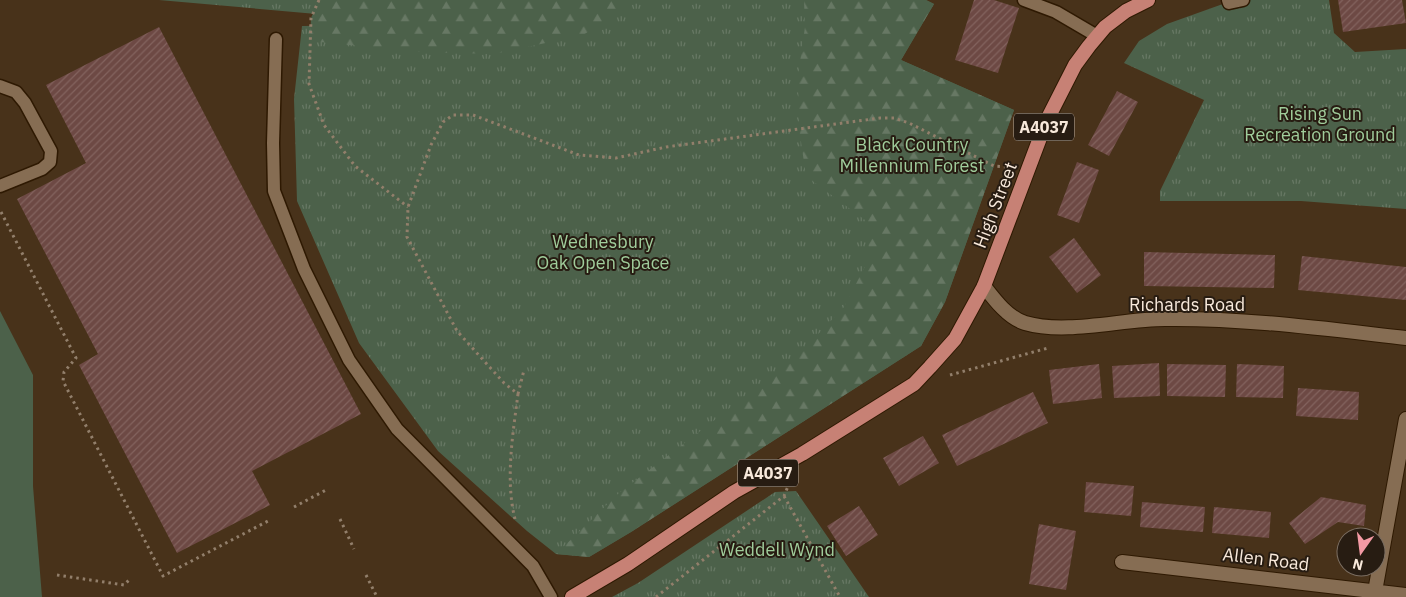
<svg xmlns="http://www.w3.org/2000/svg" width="1406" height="597" font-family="'IBM Plex Sans',sans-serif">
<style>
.grass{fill:url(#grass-tufts)}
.forest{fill:url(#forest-firs)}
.pitch{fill:#4c614a}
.building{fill:url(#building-hatch)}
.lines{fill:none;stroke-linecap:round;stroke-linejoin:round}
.service-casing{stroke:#2e1902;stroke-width:15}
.minor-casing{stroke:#2e1902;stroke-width:16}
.primary-casing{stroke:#2e1902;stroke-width:16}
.path{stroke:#927f6b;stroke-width:3;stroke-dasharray:2.5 4;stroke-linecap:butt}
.service{stroke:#866d53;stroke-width:12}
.minor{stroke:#866d53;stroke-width:14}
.primary{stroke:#c78175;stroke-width:14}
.labels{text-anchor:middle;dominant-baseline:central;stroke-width:4;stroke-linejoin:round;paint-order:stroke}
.shield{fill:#271c12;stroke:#b9ac9f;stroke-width:1}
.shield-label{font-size:16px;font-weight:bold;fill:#f8e9db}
.park-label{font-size:18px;fill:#a0cd9b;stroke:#271c12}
.street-label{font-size:18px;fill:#f8e9db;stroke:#271c12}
</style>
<defs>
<pattern id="grass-tufts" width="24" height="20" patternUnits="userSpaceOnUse" patternTransform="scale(1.25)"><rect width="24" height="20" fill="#4c614a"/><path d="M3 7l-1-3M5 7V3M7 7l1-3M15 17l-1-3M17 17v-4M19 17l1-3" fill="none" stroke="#677864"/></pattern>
<pattern id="forest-firs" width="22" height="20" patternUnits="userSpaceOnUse" patternTransform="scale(1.25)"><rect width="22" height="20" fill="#4c614a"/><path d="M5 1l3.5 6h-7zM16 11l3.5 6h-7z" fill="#677864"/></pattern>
<pattern id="building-hatch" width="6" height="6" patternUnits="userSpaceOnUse" patternTransform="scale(1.25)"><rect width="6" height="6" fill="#6d4944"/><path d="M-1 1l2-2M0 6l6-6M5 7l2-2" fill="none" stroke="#83635e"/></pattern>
</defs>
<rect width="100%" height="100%" fill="#48321a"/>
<!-- grass -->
<path class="grass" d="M 159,0 L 926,0 L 934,4 L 901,60 L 1014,110 L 945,302 L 921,346 L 631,532 L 589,557 L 556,554 L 527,531 L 438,451 L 359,343 L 297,201 L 294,99 L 302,26 L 430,24 Z
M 1234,0 L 1329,0 L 1334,33 L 1355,52 L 1406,49 L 1406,209 L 1301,201 L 1160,201 L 1160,191 L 1204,100 L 1124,63 L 1139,41 L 1167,24 Z
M 796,491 L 869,597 L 612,597 L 638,583 L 775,492 Z"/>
<!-- forest -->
<path class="forest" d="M 319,0 L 639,0 L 583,35 L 494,54 L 420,52 L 310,41 L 311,18 Z
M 804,0 L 926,0 L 934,4 L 901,60 L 1014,110 L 945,302 L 921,346 L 631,532 L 589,557 L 556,554 L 619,493 L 720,416 L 806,347 L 844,307 L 870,257 L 865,220 L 806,176 L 799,128 L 798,76 L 805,27 Z"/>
<!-- pitch -->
<path class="pitch" d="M 0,311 L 33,375 L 33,486 L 42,597 L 0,597 Z"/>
<!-- building -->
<path class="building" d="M 974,0 L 994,0 L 1019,8 L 998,73 L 955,60 Z
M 1338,0 L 1402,0 L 1406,23 L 1343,32 Z
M 159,27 L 361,414 L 252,471 L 270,505 L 177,553 L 79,365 L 98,354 L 17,199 L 86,163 L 46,85 Z
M 1117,91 L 1138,102 L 1109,156 L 1088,145 Z
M 1077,162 L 1099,170 L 1079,223 L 1057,215 Z
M 1074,238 L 1101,275 L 1077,293 L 1049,257 Z
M 1144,252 L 1275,255 L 1274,288 L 1144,286 Z
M 1302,256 L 1406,267 L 1406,300 L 1298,290 Z
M 1159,363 L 1160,396 L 1114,398 L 1112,366 Z
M 1099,364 L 1102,398 L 1053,404 L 1049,370 Z
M 1167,364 L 1226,365 L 1225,397 L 1167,396 Z
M 1237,364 L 1284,366 L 1283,398 L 1236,397 Z
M 1298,388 L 1359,392 L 1358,420 L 1296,416 Z
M 1033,392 L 1048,423 L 957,466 L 942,435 Z
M 923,436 L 939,463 L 899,486 L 883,458 Z
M 1086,482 L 1134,486 L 1131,516 L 1084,512 Z
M 1321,497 L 1366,505 L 1364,526 L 1338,522 L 1305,544 L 1289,523 Z
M 1142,502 L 1205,507 L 1203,532 L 1140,527 Z
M 859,506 L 878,535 L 846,556 L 827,526 Z
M 1214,507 L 1271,512 L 1269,538 L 1212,533 Z
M 1039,524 L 1076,531 L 1066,590 L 1029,584 Z"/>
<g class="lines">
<defs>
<path id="service" d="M 1024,0 L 1056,12 L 1097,36
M 1228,0 L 1229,3 L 1243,0
M 276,39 L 273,143 L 274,191 L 304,269 L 349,360 L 397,429 L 533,566 L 551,597
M 0,86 L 16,92 L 25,103 L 51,151 L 50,162 L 42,169 L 0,186"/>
<path id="minor" d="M 984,286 C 994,299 1008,318 1025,323 C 1066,335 1122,319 1165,319 C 1246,318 1326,329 1406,338
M 1122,562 L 1406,595
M 1374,597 L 1406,419"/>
<path id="primary" d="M 572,597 L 628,564 L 734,492 L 802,454 L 914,384 L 930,367 L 955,339 L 984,286 L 1046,122 L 1075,65 L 1089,46 L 1105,27 L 1126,11 L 1148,0"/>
</defs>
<!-- service casing -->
<use href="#service" class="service-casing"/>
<!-- minor casing -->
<use href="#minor" class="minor-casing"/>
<!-- primary casing -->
<use href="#primary" class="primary-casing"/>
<!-- path -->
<path class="path" d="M 319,0 L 311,18 L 309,84 L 324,125 L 355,166 L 408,207
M 1,212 L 76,358 L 64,372 L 63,381 L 163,576 L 268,521
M 950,375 L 1048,348
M 518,394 L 524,370
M 784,496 L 840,597
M 294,507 L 326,490
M 340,519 L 354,549
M 515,519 C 505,480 513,433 518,394 L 504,383 L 457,331 L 407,237 L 408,207 L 431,145 L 443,122 L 453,115 L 473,115 L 579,155 L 616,158 L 666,147 L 880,118 L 894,118 L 909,123 L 994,166 L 1008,167
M 57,575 L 124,585 L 130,579
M 366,575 L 377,597
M 656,597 L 784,496 L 789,484"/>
<!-- service -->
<use href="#service" class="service"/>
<!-- minor -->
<use href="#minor" class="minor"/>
<!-- primary -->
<use href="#primary" class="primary"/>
</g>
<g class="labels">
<!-- shield labels -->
<g class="shield">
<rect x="1014" y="113.5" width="60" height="27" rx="4"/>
<rect x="738" y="459.5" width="60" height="27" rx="4"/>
</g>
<g class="shield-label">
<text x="1044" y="127">A4037</text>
<text x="768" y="473">A4037</text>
</g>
<!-- park labels -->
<g class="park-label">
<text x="1320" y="113">Rising Sun<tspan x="1320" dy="21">Recreation Ground</tspan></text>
<text x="912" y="144">Black Country<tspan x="912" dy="21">Millennium Forest</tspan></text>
<text x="603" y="241">Wednesbury<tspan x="603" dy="21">Oak Open Space</tspan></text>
<text x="777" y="549">Weddell Wynd</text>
</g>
<!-- street labels -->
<g class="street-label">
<text transform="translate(995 205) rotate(-69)">High Street</text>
<text x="1187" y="304">Richards Road</text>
<text transform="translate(1266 559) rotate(7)">Allen Road</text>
</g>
</g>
<!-- north arrow -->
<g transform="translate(1361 552) rotate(194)"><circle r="24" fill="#271c12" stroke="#7b6e62"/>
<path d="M0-4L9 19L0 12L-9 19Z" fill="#f49aa5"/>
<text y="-8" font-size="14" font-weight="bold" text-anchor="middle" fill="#f8e9db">N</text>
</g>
</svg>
